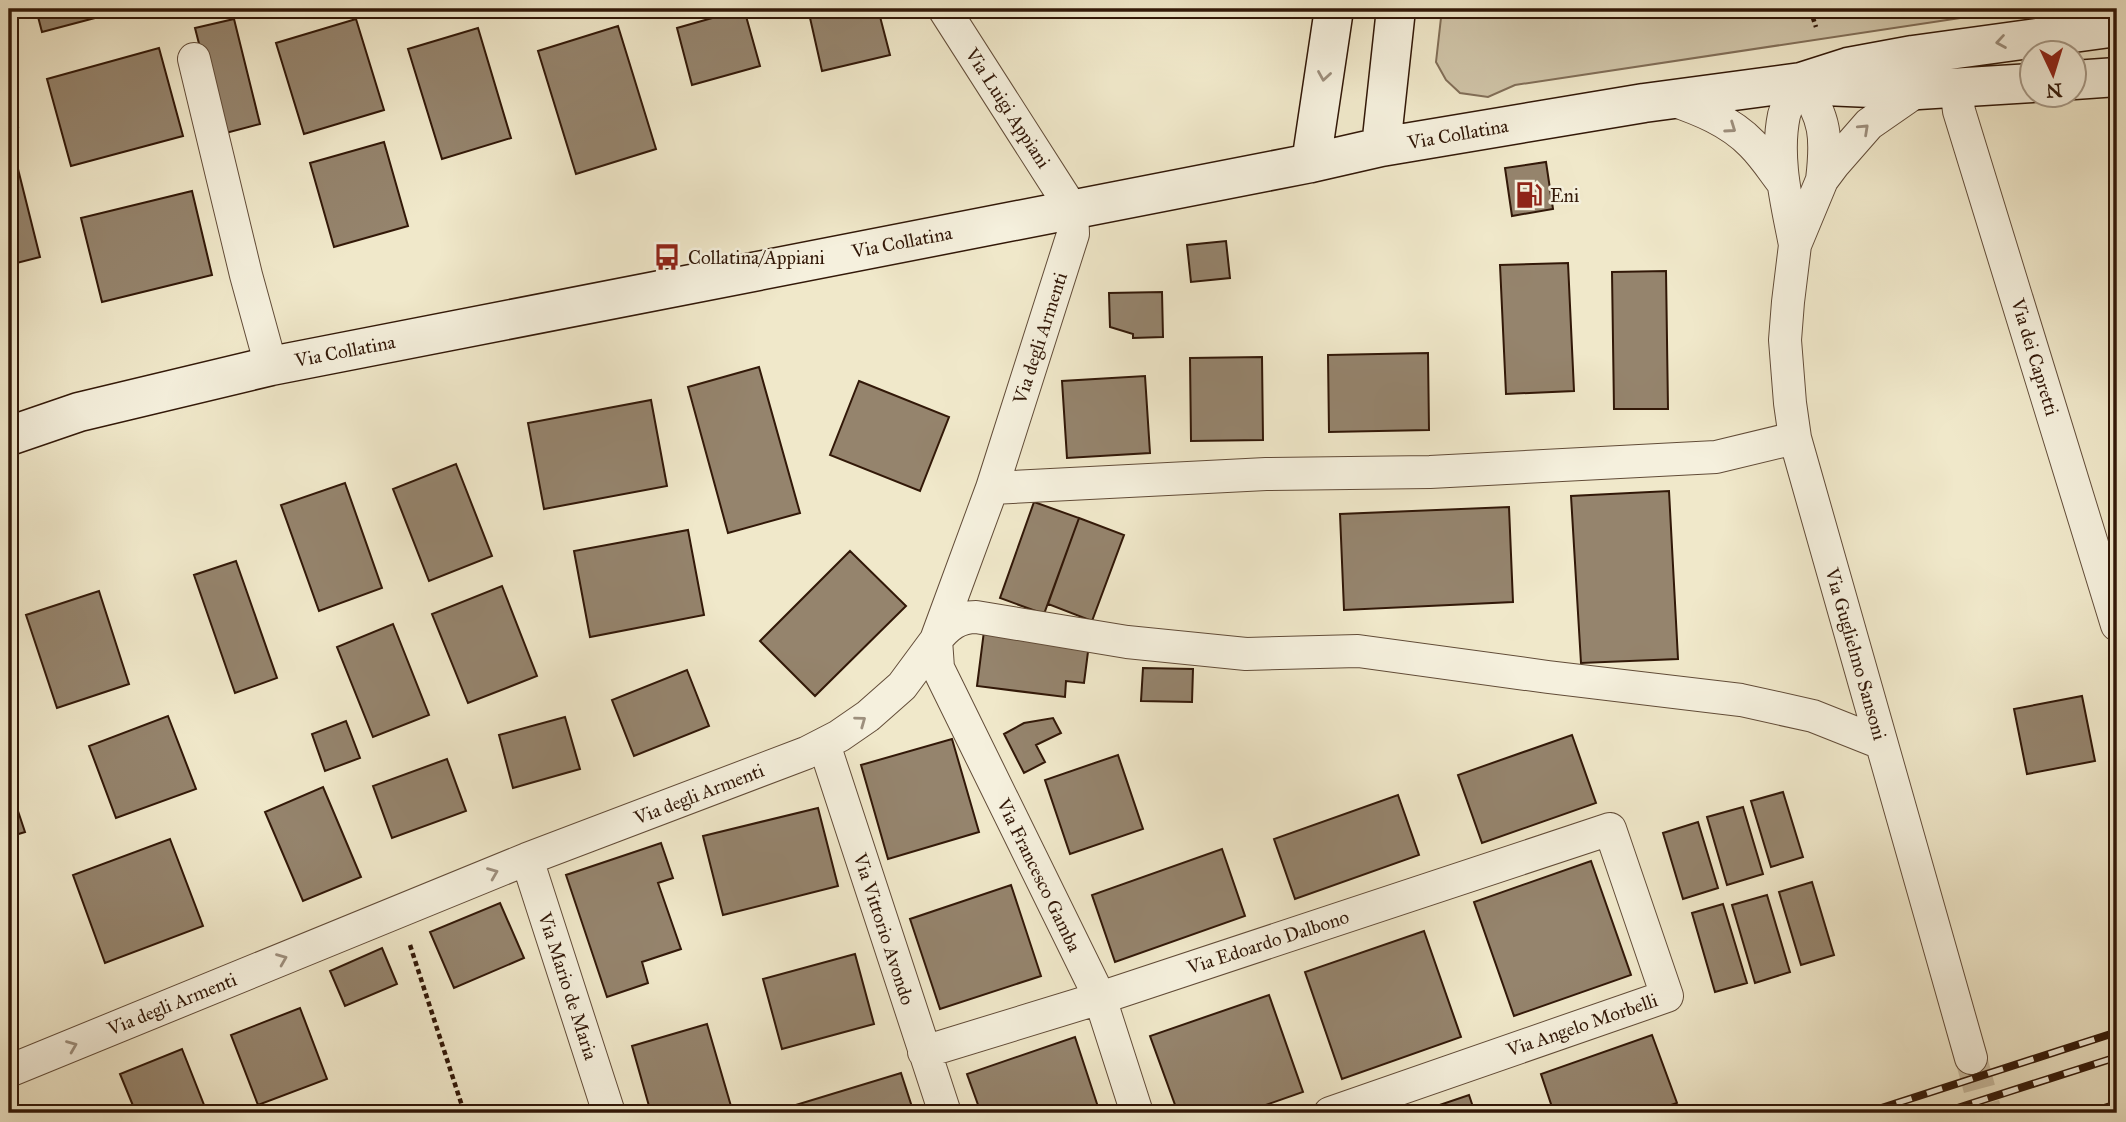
<svg xmlns="http://www.w3.org/2000/svg" width="2126" height="1122" font-family="'IM FELL Great Primer',serif">
<style>
.green{fill:#d0c5a9;stroke:#816e58;stroke-width:2}
.building{fill:#95846d;stroke:#321808;stroke-width:2}
.lines{fill:none;stroke-linecap:round;stroke-linejoin:round}
.street-tunnel{stroke:#cabea3;stroke-width:32;stroke-dasharray:32 16;stroke-linecap:butt}
.street-casing{stroke:#624c38;stroke-width:34}
.secondary-casing{stroke:#321808;stroke-width:41}
.path{stroke:#321808;stroke-width:4.5;stroke-dasharray:5 3.5;stroke-linecap:butt}
.street{stroke:#f5f0dd;stroke-width:32}
.secondary{stroke:#f5f0dd;stroke-width:38}
.rail-casing{stroke:#321808;stroke-width:8}
.rail{stroke:#f5f0dd;stroke-width:5;stroke-dasharray:16;stroke-linecap:butt}
.oneway{stroke:#9d8f7d}
.labels{text-anchor:middle;dominant-baseline:central;stroke-width:5;stroke-linejoin:round;paint-order:stroke}
.street-label{font-size:19px;fill:#321808;stroke:#f5f0dd}
.poi-label{font-size:19px;fill:#321808;stroke:#f5f0dd;text-anchor:start}
</style>
<rect width="100%" height="100%" fill="#f0e8ca"/>
<filter id="stains"><feTurbulence type="fractalNoise" baseFrequency=".00286" numOctaves="4"/><feColorMatrix values="0 0 0 0 .2 0 0 0 0 .09 0 0 0 0 .02 0 0 0 .5 -.17"/></filter>
<radialGradient id="worn" r=".72"><stop offset=".6" stop-color="#630" stop-opacity="0"/><stop offset="1" stop-color="#630" stop-opacity=".3"/></radialGradient>
<!-- green -->
<path class="green" d="M 1442,9 L 2020,9 L 1515,85 L 1488,97 L 1460,93 L 1446,80 L 1436,62 Z"/>
<!-- building -->
<path class="building" d="M 36,9 L 129,9 L 42,32 Z
M 744,9 L 760,66 L 692,85 L 677,28 Z
M 808,9 L 878,9 L 890,55 L 822,71 Z
M 234,19 L 260,124 L 222,134 L 195,28 Z
M 356,19 L 384,110 L 304,134 L 276,43 Z
M 618,26 L 656,149 L 576,174 L 538,51 Z
M 478,28 L 511,138 L 442,159 L 408,49 Z
M 159,48 L 183,136 L 71,166 L 47,79 Z
M 9,91 L 18,127 L 9,129 Z
M 384,142 L 408,226 L 334,247 L 310,163 Z
M 13,149 L 40,257 L 9,265 L 9,150 Z
M 1546,162 L 1553,209 L 1512,216 L 1505,168 Z
M 192,191 L 212,275 L 102,302 L 81,218 Z
M 1226,241 L 1230,278 L 1191,282 L 1187,245 Z
M 1568,263 L 1574,391 L 1506,394 L 1500,265 Z
M 1666,271 L 1668,409 L 1614,409 L 1612,272 Z
M 1162,292 L 1163,337 L 1133,338 L 1133,334 L 1110,327 L 1109,293 Z
M 1428,353 L 1429,430 L 1329,432 L 1328,355 Z
M 1262,357 L 1263,440 L 1191,441 L 1190,358 Z
M 759,367 L 800,513 L 728,533 L 688,387 Z
M 1145,376 L 1150,453 L 1067,458 L 1062,381 Z
M 859,381 L 949,417 L 920,491 L 830,455 Z
M 651,400 L 667,486 L 544,509 L 528,423 Z
M 456,464 L 492,556 L 429,581 L 393,489 Z
M 345,483 L 382,588 L 319,611 L 281,505 Z
M 1669,491 L 1678,659 L 1581,663 L 1571,496 Z
M 1034,502 L 1079,518 L 1044,614 L 1000,598 Z
M 1509,507 L 1513,602 L 1344,610 L 1340,514 Z
M 1079,518 L 1124,535 L 1092,621 L 1048,604 Z
M 688,530 L 704,615 L 590,637 L 574,551 Z
M 850,551 L 906,606 L 815,696 L 760,641 Z
M 236,561 L 277,678 L 235,693 L 194,575 Z
M 502,586 L 537,676 L 468,703 L 432,614 Z
M 99,591 L 129,684 L 57,708 L 26,615 Z
M 393,624 L 429,715 L 373,737 L 337,647 Z
M 984,631 L 1089,644 L 1084,683 L 1066,681 L 1065,697 L 977,686 Z
M 1143,668 L 1193,669 L 1192,702 L 1141,701 Z
M 687,670 L 709,726 L 634,756 L 612,700 Z
M 2082,696 L 2095,761 L 2027,774 L 2014,709 Z
M 168,716 L 196,789 L 116,818 L 89,746 Z
M 565,717 L 580,769 L 513,788 L 499,735 Z
M 1053,718 L 1061,733 L 1036,745 L 1045,762 L 1024,773 L 1004,734 L 1024,723 Z
M 346,721 L 360,758 L 325,771 L 312,734 Z
M 1572,735 L 1596,803 L 1482,843 L 1458,775 Z
M 952,739 L 979,832 L 888,859 L 861,765 Z
M 1118,755 L 1143,829 L 1070,854 L 1045,780 Z
M 447,759 L 466,811 L 392,838 L 373,786 Z
M 9,784 L 25,832 L 9,837 Z
M 323,787 L 361,877 L 303,901 L 265,812 Z
M 1783,792 L 1803,857 L 1771,867 L 1751,801 Z
M 1398,795 L 1419,855 L 1295,899 L 1274,839 Z
M 1743,807 L 1763,874 L 1727,885 L 1707,817 Z
M 818,808 L 838,886 L 723,915 L 703,836 Z
M 1698,822 L 1718,888 L 1683,899 L 1663,833 Z
M 170,839 L 203,926 L 105,963 L 73,875 Z
M 661,843 L 673,878 L 658,883 L 681,949 L 642,962 L 648,983 L 607,997 L 566,875 Z
M 1222,849 L 1245,916 L 1115,962 L 1092,895 Z
M 1591,861 L 1631,975 L 1514,1016 L 1474,902 Z
M 1812,882 L 1834,955 L 1801,965 L 1779,892 Z
M 1011,885 L 1041,976 L 940,1009 L 910,919 Z
M 1767,895 L 1790,972 L 1755,983 L 1732,905 Z
M 500,903 L 524,958 L 454,988 L 430,932 Z
M 1723,904 L 1747,983 L 1715,992 L 1692,913 Z
M 1424,931 L 1461,1037 L 1342,1079 L 1305,972 Z
M 382,948 L 397,984 L 345,1006 L 330,971 Z
M 855,954 L 874,1024 L 782,1049 L 763,979 Z
M 1269,995 L 1303,1092 L 1243,1113 L 1178,1113 L 1150,1036 Z
M 300,1008 L 327,1079 L 258,1105 L 231,1035 Z
M 707,1024 L 733,1113 L 651,1113 L 632,1046 Z
M 1652,1035 L 1677,1103 L 1647,1113 L 1554,1113 L 1541,1074 Z
M 1075,1037 L 1100,1113 L 981,1113 L 967,1074 Z
M 182,1049 L 206,1110 L 198,1113 L 136,1113 L 120,1074 Z
M 901,1073 L 914,1113 L 776,1113 L 776,1111 Z
M 1469,1095 L 1475,1113 L 1416,1113 Z"/>
<g class="lines">
<!-- street-tunnel -->
<path class="street-tunnel" d="M 1971,1058 L 1986,1113"/>
<defs>
<path id="street" d="M 194,59 L 246,275 L 271,366
M 1956,88 L 1959,111 L 2117,625
M 1918,90 L 1869,124 L 1834,164 L 1822,180 L 1795,245 L 1788,302 L 1785,340 L 1790,403 L 1795,438 L 1971,1058
M 1670,99 C 1699,109 1730,121 1752,144 C 1764,156 1773,170 1783,183
M 1795,245 C 1787,203 1775,158 1784,115 C 1787,103 1794,93 1801,82 C 1826,118 1827,138 1822,180
M 992,488 L 1266,474 L 1430,472 L 1716,457 L 1795,438
M 824,744 L 945,1113
M 527,859 L 609,1113
M 924,1052 L 1100,998 L 1610,829 L 1667,996 L 1330,1113
M 9,1071 L 527,859 L 806,753 L 839,736 L 868,716 L 902,686 L 936,640 L 992,488 L 1073,234 L 1072,209 L 944,9
M 1137,1113 L 1100,998 L 938,668 L 936,640 C 947,626 958,617 976,617 L 1127,642 L 1246,654 L 1358,651 L 1548,677 L 1741,700 L 1813,716 L 1881,743"/>
<path id="secondary" d="M 2074,80 L 2117,77
M 1824,86 L 1918,90 L 2032,83
M 1381,147 L 1396,9
M 1311,163 L 1334,9
M 9,436 L 79,412 L 271,366 L 1311,163 L 1381,147 L 1644,103 L 1801,82 L 1848,67 L 1913,55 L 2117,27"/>
</defs>
<!-- street casing -->
<use href="#street" class="street-casing"/>
<!-- secondary casing -->
<use href="#secondary" class="secondary-casing"/>
<!-- path -->
<path class="path" d="M 1810,9 L 1816,27
M 410,945 L 463,1109 L 463,1113"/>
<!-- street -->
<use href="#street" class="street"/>
<!-- secondary -->
<use href="#secondary" class="secondary"/>
<defs>
<path id="rail" d="M 1866,1113 L 2117,1032
M 1942,1113 L 2117,1057
M 2088,1113 L 2117,1104"/>
</defs>
<!-- rail casing -->
<use href="#rail" class="rail-casing"/>
<!-- rail -->
<use href="#rail" class="rail"/>
</g>
<!-- one-way arrows -->
<defs><path id="oneway-chevron" d="M-2-3.5L2.5 0L-2 3.5" fill="none" stroke-width="1.6" stroke-linecap="round" stroke-linejoin="round" transform="scale(1.75)"/></defs>
<g class="oneway">
<use href="#oneway-chevron" transform="translate(2001 42) rotate(171)"/>
<use href="#oneway-chevron" transform="translate(1324 76) rotate(99)"/>
<use href="#oneway-chevron" transform="translate(1731 128) rotate(35)"/>
<use href="#oneway-chevron" transform="translate(1864 129) rotate(-43)"/>
<use href="#oneway-chevron" transform="translate(861 721) rotate(-36)"/>
<use href="#oneway-chevron" transform="translate(493 873) rotate(-22)"/>
<use href="#oneway-chevron" transform="translate(282 959) rotate(-22)"/>
<use href="#oneway-chevron" transform="translate(72 1046) rotate(-22)"/>
</g>
<!-- icons -->
<defs>
<symbol id="fuel-bare" viewBox="-9 -9 18 18"><path d="M-5.5-6h7V0h2V4h1.3V-2.5L3-4.5l.8-.8L6-3V5H2.5V1h-1V6h-7ZM-4.2-4.7v3.2H.2V-4.7Z" fill="#8f2418" stroke="#f5f0dd" stroke-width="2.5" paint-order="stroke"/></symbol>
<symbol id="bus-bare" viewBox="-9 -9 18 18"><path d="M-5-6H5V4H4V6H2V4H-2V6H-4V4H-5ZM-3.5-4V0h7V-4ZM-3.5 1.2v1.5H-2V1.2ZM2 1.2v1.5H3.5V1.2Z" fill="#8f2418" stroke="#f5f0dd" stroke-width="2.5" paint-order="stroke"/></symbol>
</defs>
<g fill-rule="evenodd">
<use href="#fuel-bare" x="1510" y="176" width="38" height="38"/>
<use href="#bus-bare" x="648" y="238" width="38" height="38"/>
</g>
<g class="labels">
<!-- street labels -->
<g class="street-label">
<text transform="translate(1008 108) rotate(57)">Via Luigi Appiani</text>
<text transform="translate(1458 134) rotate(-10)">Via Collatina</text>
<text transform="translate(902 242) rotate(-11)">Via Collatina</text>
<text transform="translate(1040 338) rotate(-72)">Via degli Armenti</text>
<text transform="translate(345 351) rotate(-11)">Via Collatina</text>
<text transform="translate(2035 357) rotate(73)">Via dei Capretti</text>
<text transform="translate(1856 654) rotate(74)">Via Guglielmo Sansoni</text>
<text transform="translate(699 794) rotate(-21)">Via degli Armenti</text>
<text transform="translate(1039 875) rotate(64)">Via Francesco Gamba</text>
<text transform="translate(884 929) rotate(72)">Via Vittorio Avondo</text>
<text transform="translate(1268 942) rotate(-18)">Via Edoardo Dalbono</text>
<text transform="translate(568 986) rotate(72)">Via Mario de Maria</text>
<text transform="translate(172 1004) rotate(-22)">Via degli Armenti</text>
<text transform="translate(1582 1025) rotate(-19)">Via Angelo Morbelli</text>
</g>
<!-- poi labels -->
<g class="poi-label">
<text x="1550" y="195">Eni</text>
<text x="688" y="257">Collatina/Appiani</text>
</g>
</g>
<!-- margin -->
<rect width="2126" height="1122" fill="none" stroke="#f0e8ca" stroke-width="35"/>
<rect x="10" y="10" width="2105" height="1101" fill="none" stroke="#321808" stroke-width="3.5"/>
<rect x="18" y="18" width="2091" height="1087" fill="none" stroke="#321808" stroke-width="2"/>
<!-- north arrow -->
<g transform="translate(2053 74) rotate(176)"><circle r="33" fill="#f5f0dd" stroke="#a79a88" stroke-width="2"/>
<path d="M0-5L12 26L0 18L-12 26Z" fill="#8f2418"/>
<text y="-10" font-size="19" font-weight="bold" text-anchor="middle" fill="#321808">N</text>
</g>
<rect width="100%" height="100%" filter="url(#stains)"/>
<rect width="100%" height="100%" fill="url(#worn)"/>
</svg>
